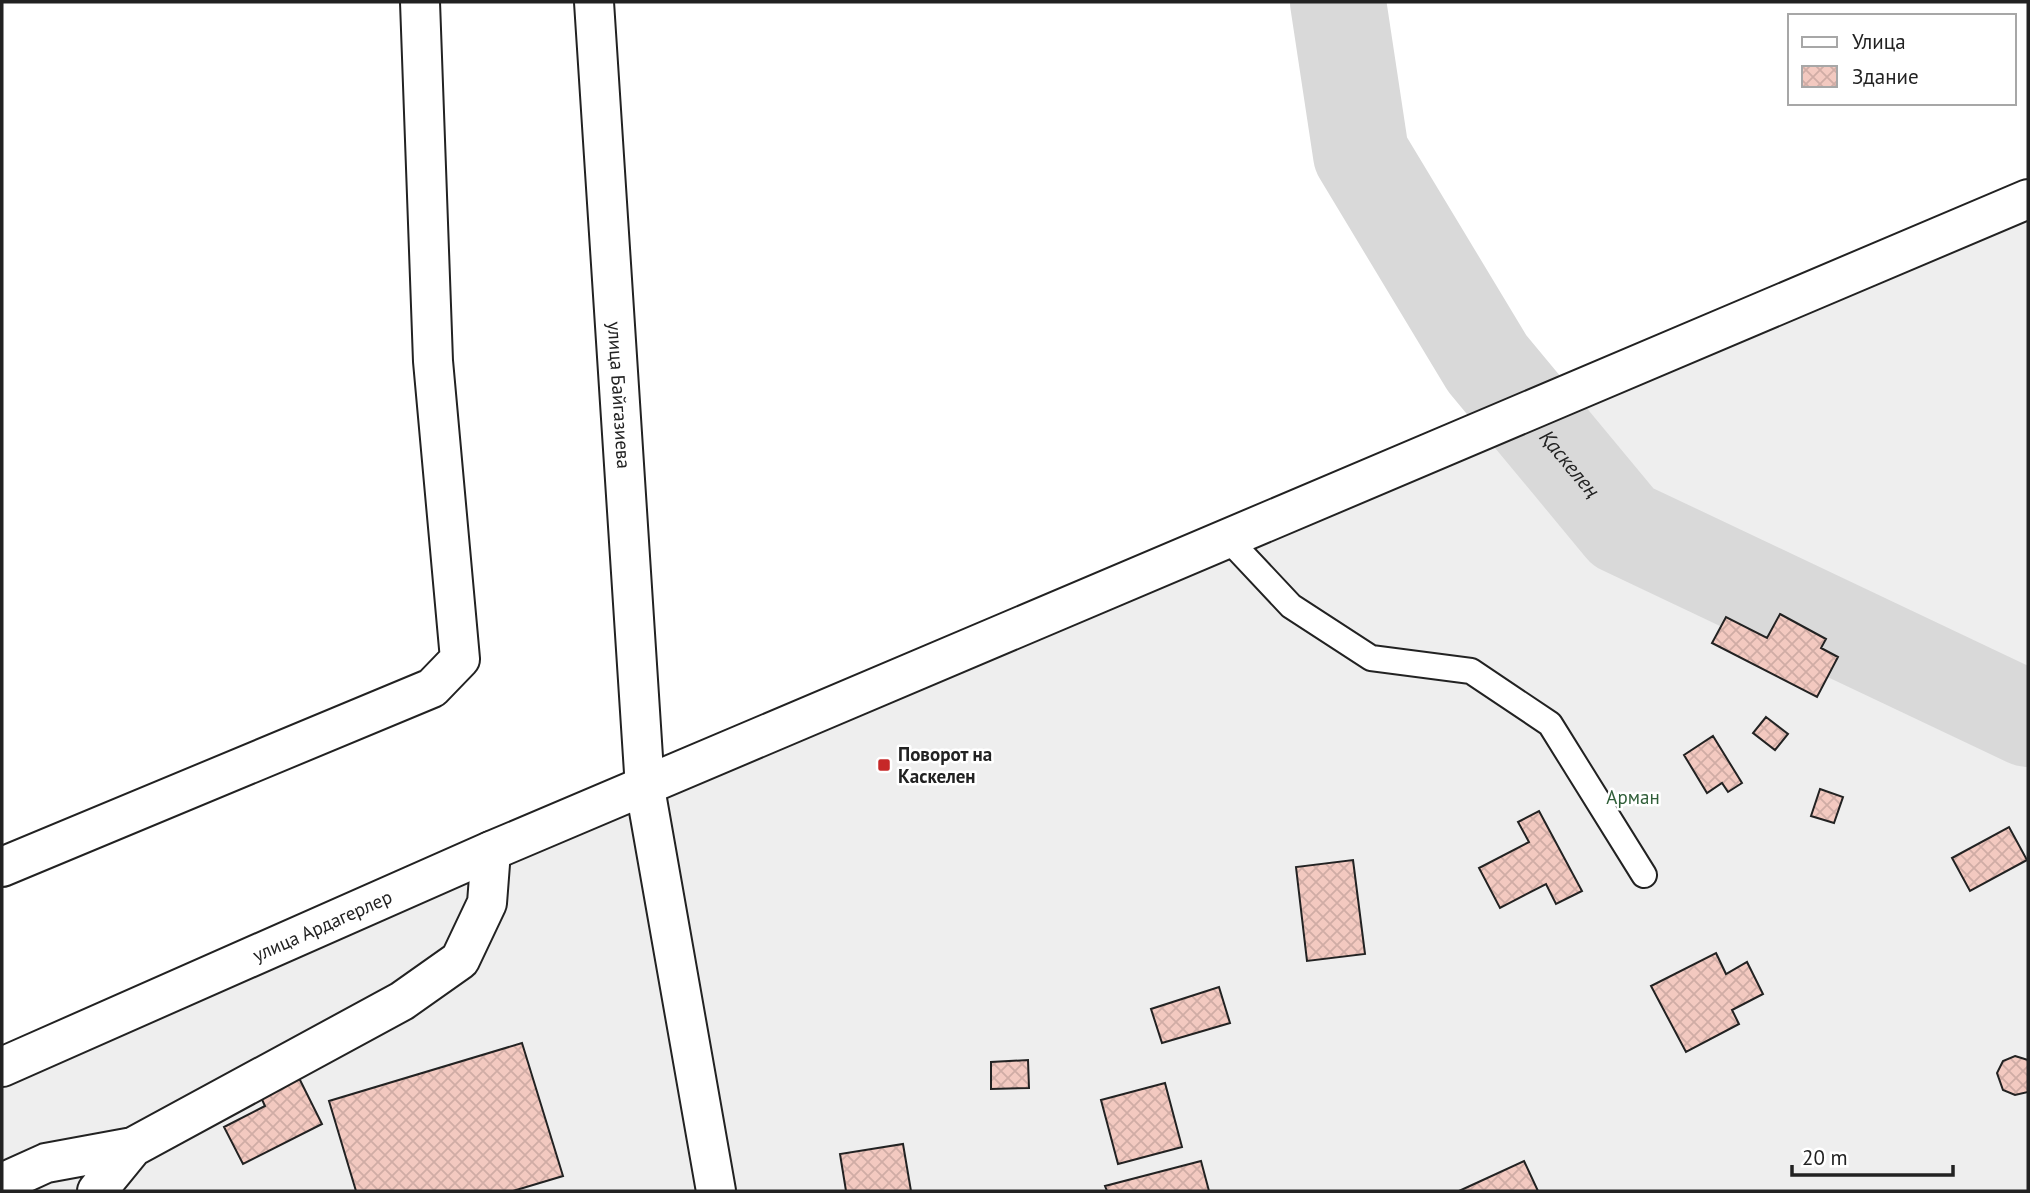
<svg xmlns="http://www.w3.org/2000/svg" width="2030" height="1193" font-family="'PT Sans',sans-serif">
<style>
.garden{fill:#eee;stroke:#6f6f6f;stroke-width:2}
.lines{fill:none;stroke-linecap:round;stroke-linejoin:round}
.river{stroke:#d9d9d9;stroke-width:96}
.building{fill:url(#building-cross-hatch);stroke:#222;stroke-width:2}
.service-casing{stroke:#222;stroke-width:28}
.minor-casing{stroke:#222;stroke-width:42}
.tertiary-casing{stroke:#222;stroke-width:42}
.secondary-casing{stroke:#222;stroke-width:42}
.primary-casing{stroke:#222;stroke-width:42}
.service{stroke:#fff;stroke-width:24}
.minor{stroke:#fff;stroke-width:38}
.tertiary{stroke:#fff;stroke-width:38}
.secondary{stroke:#fff;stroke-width:38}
.primary{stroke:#fff;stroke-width:38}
.poi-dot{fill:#c62828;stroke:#fff;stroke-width:2.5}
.labels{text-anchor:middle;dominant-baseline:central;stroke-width:5;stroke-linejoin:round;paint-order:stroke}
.street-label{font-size:19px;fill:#222;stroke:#fff}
.poi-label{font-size:19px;font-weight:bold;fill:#222;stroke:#fff;text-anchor:start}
.park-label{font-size:19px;fill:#2f5e38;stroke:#fff}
.water-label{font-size:21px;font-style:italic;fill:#222;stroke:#fff}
</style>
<defs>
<pattern id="building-cross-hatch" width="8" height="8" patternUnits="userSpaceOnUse" patternTransform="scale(1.75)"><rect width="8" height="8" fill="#f3c9c0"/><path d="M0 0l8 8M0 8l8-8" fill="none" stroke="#d0aca5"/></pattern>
</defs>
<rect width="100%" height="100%" fill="#fff"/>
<!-- garden -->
<path class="garden" d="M 2028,199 L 2028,1191 L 2,1191 L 2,1067 Z"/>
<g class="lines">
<!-- river -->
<path class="river" id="s1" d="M 1338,2 L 1361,154 L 1487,363 L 1623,527 L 2028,719"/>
</g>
<!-- building -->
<path class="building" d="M 1780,614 L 1826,639 L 1821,648 L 1838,657 L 1817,697 L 1712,643 L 1726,617 L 1767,638 Z
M 1766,717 L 1788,734 L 1775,750 L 1753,733 Z
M 1713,736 L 1742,783 L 1728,792 L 1722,783 L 1707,793 L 1684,755 Z
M 1820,789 L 1843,797 L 1834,823 L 1811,816 Z
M 1539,811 L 1582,891 L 1556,904 L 1546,884 L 1500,908 L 1479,868 L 1529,842 L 1518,822 Z
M 2009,827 L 2027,860 L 1970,891 L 1952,858 Z
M 1353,860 L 1365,954 L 1307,961 L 1296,867 Z
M 1716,953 L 1726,974 L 1747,962 L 1763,994 L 1732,1010 L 1739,1024 L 1686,1052 L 1651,986 Z
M 1219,987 L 1230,1023 L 1162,1043 L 1151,1009 Z
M 522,1043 L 563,1176 L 513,1191 L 356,1191 L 329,1101 Z
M 2015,1056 L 2028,1060 L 2028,1092 L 2015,1095 L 2003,1090 L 1997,1073 L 2003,1061 Z
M 1028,1060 L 1029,1088 L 991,1089 L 991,1062 Z
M 297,1074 L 322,1124 L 243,1164 L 224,1127 L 265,1106 L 259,1093 Z
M 1165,1083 L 1182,1147 L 1118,1164 L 1101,1100 Z
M 903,1144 L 911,1191 L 846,1191 L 840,1154 Z
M 1201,1161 L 1209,1191 L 1107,1191 L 1105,1186 Z
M 1524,1161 L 1538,1191 L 1459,1191 Z"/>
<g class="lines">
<defs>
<path id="service" d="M 1229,540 L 1291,606 L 1371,658 L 1471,671 L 1550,724 L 1644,875"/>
<path id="minor" d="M 2,867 L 432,688 L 460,659 L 433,361 L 420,2
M 2,1183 L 46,1163 L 133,1147
M 97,1191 L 133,1147 L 402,1001 L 460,960 L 487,903 L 491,851"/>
<path id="tertiary" d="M 645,788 L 716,1191"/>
<g id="secondary">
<path id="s2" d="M 594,2 L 645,788"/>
</g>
<g id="primary">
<path id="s3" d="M 2,1067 L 491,851 L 2028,199"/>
</g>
</defs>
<!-- service casing -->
<use href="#service" class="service-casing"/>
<!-- minor casing -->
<use href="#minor" class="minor-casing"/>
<!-- tertiary casing -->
<use href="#tertiary" class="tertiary-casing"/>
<!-- secondary casing -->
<use href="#secondary" class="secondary-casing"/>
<!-- primary casing -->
<use href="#primary" class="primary-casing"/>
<!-- service -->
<use href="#service" class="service"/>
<!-- minor -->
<use href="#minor" class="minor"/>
<!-- tertiary -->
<use href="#tertiary" class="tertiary"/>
<!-- secondary -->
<use href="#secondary" class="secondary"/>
<!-- primary -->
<use href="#primary" class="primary"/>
</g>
<!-- markers -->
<rect class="poi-dot" x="877" y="758" width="14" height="14" rx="3.5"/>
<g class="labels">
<!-- street labels -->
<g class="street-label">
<text stroke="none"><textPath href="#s2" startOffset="394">улица Байгазиева</textPath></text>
<text stroke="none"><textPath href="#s3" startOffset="350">улица Ардагерлер</textPath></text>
</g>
<!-- poi labels -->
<g class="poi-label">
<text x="898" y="754">Поворот на<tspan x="898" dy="22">Каскелен</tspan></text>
</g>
<!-- park labels -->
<g class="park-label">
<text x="1633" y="797">Арман</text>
</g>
<!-- water labels -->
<g class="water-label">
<text stroke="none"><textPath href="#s1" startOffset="528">Қаскелең</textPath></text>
</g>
</g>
<!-- border -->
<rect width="2030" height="1193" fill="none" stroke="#222222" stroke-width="7"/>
<!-- legend -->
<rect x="1788" y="14" width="228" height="91" fill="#ffffff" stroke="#a7a7a7" stroke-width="2"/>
<rect x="1802" y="37" width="35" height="10" fill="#ffffff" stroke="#a7a7a7" stroke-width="2"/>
<text x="1852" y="49" font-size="21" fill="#222222">Улица</text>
<rect x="1802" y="66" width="35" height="21" fill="url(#building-cross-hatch)" stroke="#a7a7a7" stroke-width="2"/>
<text x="1852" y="84" font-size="21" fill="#222222">Здание</text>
<!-- scale -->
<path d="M1792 1165v10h161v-10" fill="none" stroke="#222222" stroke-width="3.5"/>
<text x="1802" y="1165" font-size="21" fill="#222222" stroke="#ffffff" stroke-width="5" paint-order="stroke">20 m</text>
</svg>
